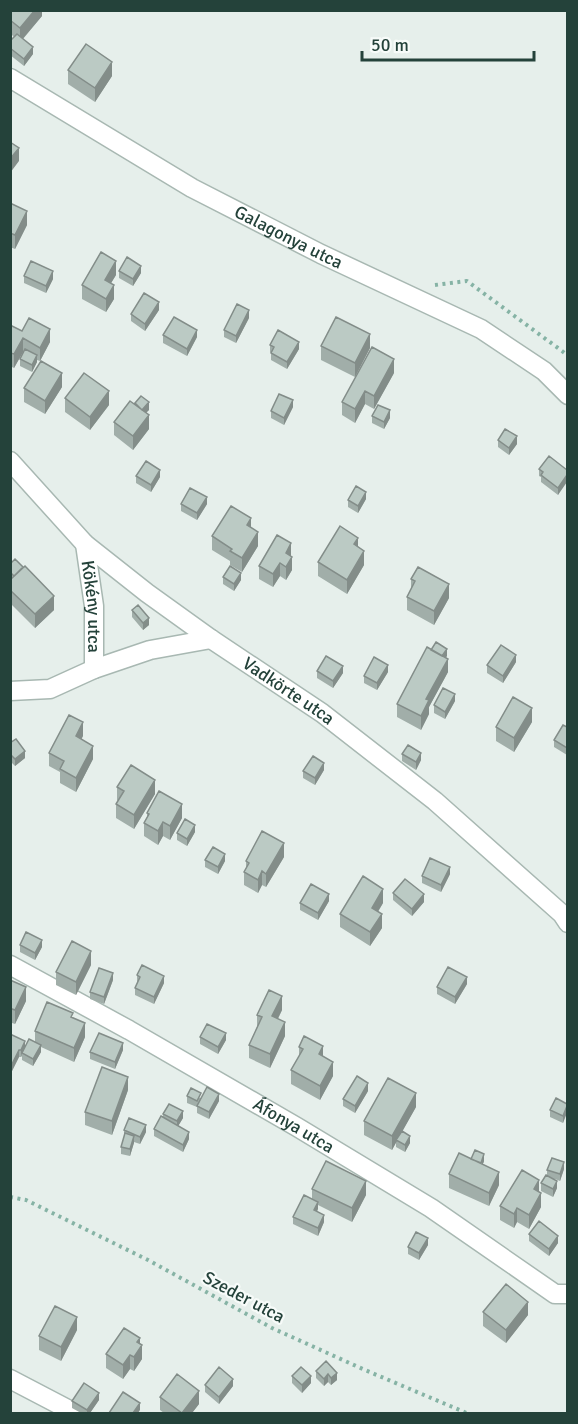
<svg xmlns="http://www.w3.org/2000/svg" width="578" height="1424" font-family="Signika,sans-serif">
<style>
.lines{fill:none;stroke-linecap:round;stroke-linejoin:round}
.street-casing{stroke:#a8b8b2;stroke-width:21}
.path{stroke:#86b3a5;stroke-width:4;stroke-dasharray:3 4.5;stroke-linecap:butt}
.street{stroke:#fff;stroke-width:18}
.wall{fill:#a1aea9}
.shaded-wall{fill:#838d89}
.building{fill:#bbcac4;stroke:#838d89;stroke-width:1.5}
.labels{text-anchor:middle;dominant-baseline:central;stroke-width:4.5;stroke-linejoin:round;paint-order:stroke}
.street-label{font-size:18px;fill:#24423a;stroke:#f7fbf9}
</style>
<rect width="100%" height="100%" fill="#e6efeb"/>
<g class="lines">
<defs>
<g id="street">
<path id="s1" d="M 10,78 L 192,188 L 321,254 L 481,329 L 544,371 L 568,395"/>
<path id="s2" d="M 10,461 L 85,544 L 147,593 L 211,639 L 322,713 L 435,801 L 562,914 L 568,923"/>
<path id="s3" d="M 85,544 L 94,606 L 94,669"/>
<path d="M 10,691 L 50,689 L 94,669 L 150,650 L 211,639"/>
<path id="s4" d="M 10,965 L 129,1030 L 297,1127 L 431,1208 L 555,1294 L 568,1294"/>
<path d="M 10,1379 L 77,1414"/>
</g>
</defs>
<!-- street casing -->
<use href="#street" class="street-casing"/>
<!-- path -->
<path class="path" d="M 435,285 L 467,281 L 562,351 L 568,356
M 10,1197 L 26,1200 L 148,1260 L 272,1328 L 365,1370 L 469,1414"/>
<!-- street -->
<use href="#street" class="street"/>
</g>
<!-- wall -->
<path class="wall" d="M 10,10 L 42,10 L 42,16 L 23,39 L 33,54 L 24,66 L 10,55 L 10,41 L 14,37 L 10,33 Z
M 68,70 L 112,76 L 95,102 L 68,84 Z
M 10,203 L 27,225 L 15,249 L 10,247 Z
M 119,271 L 141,273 L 133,286 L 119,278 Z
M 116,275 L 111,283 L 114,299 L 106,312 L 82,299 L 82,285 Z
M 24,276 L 53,279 L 46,293 L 24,283 Z
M 159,310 L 145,331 L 131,321 L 131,314 Z
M 249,318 L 236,343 L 224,337 L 224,330 Z
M 10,325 L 22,331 L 50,342 L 40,361 L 37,360 L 37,362 L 32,372 L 20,366 L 20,359 L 23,352 L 14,368 L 10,366 Z
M 163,335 L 197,337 L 187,356 L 163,343 Z
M 270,345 L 299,349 L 287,369 L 271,360 L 271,353 L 270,352 Z
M 321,346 L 370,348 L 355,377 L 321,360 Z
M 394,373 L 374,409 L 365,404 L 355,423 L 342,415 L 342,402 Z
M 62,387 L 45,414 L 24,402 L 24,388 Z
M 65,398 L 109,405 L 90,430 L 65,412 Z
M 135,404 L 149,410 L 146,412 L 149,429 L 133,450 L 114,435 L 114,422 Z
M 293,407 L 284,425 L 271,418 L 271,411 Z
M 372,416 L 390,418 L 384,429 L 372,423 Z
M 498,440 L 517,444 L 509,455 L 498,447 Z
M 539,469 L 567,470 L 558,495 L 541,482 L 541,477 L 539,476 Z
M 136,476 L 160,477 L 151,492 L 136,483 Z
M 366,499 L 358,513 L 348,507 L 348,500 Z
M 181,504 L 207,504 L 197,520 L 181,511 Z
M 251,528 L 258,546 L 242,572 L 230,565 L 230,561 L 212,550 L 212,536 Z
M 358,547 L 364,565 L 347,594 L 318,576 L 318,562 Z
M 291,556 L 292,570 L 286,580 L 280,576 L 273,587 L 259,579 L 259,566 Z
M 10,564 L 54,610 L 35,628 L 10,603 Z
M 223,577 L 241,580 L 234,591 L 223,584 Z
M 411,579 L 449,598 L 434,625 L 407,610 L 407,597 L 411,589 Z
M 132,610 L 149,625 L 143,630 L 132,617 Z
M 447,656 L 446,658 L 448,672 L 429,707 L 429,714 L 421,730 L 397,717 L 397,704 Z
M 516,662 L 503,683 L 487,673 L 487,665 Z
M 317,671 L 343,673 L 333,688 L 317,678 Z
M 388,672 L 377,690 L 364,683 L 364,676 Z
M 455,701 L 445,719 L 434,713 L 434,705 Z
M 532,722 L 514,752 L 496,741 L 496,727 Z
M 567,727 L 567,755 L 554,747 L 554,740 Z
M 83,736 L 81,739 L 93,759 L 76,792 L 60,783 L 60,772 L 49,766 L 49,753 Z
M 10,743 L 25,758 L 15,766 L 10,761 Z
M 402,754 L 421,760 L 416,770 L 402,761 Z
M 324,770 L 315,785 L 303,778 L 303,771 Z
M 117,787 L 155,794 L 134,829 L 116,818 L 116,804 L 118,801 L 117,800 Z
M 147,813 L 182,818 L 170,840 L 163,836 L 158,845 L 144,836 L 144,823 L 147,817 Z
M 195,832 L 187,846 L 177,840 L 177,833 Z
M 284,857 L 266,887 L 262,885 L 258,893 L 244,885 L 244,872 L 246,868 L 246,861 Z
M 205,860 L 225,861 L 218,874 L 205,867 Z
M 450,874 L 441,892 L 422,883 L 422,876 Z
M 393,893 L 424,902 L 412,916 L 393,900 Z
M 329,901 L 318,920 L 300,910 L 300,903 Z
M 383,903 L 378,912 L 382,928 L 370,946 L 340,927 L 340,914 Z
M 20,945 L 42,947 L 35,960 L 20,952 Z
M 91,965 L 76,995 L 56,985 L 56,972 Z
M 137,975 L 164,983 L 154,1004 L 135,995 L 135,988 L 138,983 L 137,982 Z
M 10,980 L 26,1001 L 15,1024 L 12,1023 L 10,1026 Z
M 113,980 L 104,1004 L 90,999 L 90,992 Z
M 467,984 L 455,1004 L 437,994 L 437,987 Z
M 282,1010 L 278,1019 L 285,1036 L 270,1068 L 249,1058 L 249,1045 L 257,1027 L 257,1015 Z
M 73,1018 L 85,1037 L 74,1062 L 41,1047 L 41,1052 L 33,1066 L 22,1060 L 22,1056 L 21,1057 L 19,1057 L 10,1075 L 10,1034 L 25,1046 L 35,1041 L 35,1031 Z
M 200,1037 L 226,1040 L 218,1054 L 200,1044 Z
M 299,1047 L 323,1056 L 333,1076 L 320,1100 L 291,1084 L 291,1070 L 299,1056 Z
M 123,1050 L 115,1069 L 90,1059 L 90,1052 Z
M 128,1090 L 112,1135 L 85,1125 L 85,1112 Z
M 368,1091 L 355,1113 L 343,1106 L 343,1099 Z
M 187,1096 L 201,1098 L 219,1101 L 209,1119 L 197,1113 L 197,1107 L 187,1103 Z
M 567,1104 L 563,1123 L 550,1117 L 550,1110 Z
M 416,1107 L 402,1131 L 410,1143 L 405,1152 L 396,1147 L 396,1142 L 392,1150 L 364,1135 L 364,1121 Z
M 163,1114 L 183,1118 L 178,1126 L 189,1139 L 183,1152 L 154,1136 L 154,1129 L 163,1118 Z
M 124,1130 L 146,1132 L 140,1144 L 134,1142 L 130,1156 L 121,1154 L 121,1147 L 124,1137 Z
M 471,1159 L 484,1161 L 483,1164 L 499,1185 L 489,1206 L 449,1188 L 449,1174 Z
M 564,1169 L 560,1181 L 555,1179 L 557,1188 L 553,1197 L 541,1191 L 541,1183 L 547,1175 L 547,1170 Z
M 312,1189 L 366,1195 L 352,1222 L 318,1205 L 317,1212 L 324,1222 L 318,1236 L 293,1224 L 293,1217 L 312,1200 Z
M 539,1192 L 541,1207 L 529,1229 L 517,1222 L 514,1228 L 500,1220 L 500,1206 Z
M 529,1234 L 558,1243 L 549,1256 L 529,1241 Z
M 428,1245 L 419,1260 L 408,1254 L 408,1247 Z
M 483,1312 L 528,1315 L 506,1343 L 483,1326 Z
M 77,1330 L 61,1361 L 39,1350 L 39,1336 Z
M 140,1344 L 142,1359 L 134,1371 L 130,1369 L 123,1379 L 106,1368 L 106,1354 Z
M 326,1361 L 337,1380 L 331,1385 L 328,1382 L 324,1386 L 316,1378 L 316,1371 Z
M 292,1376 L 311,1383 L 302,1393 L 292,1383 Z
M 205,1385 L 233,1386 L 219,1404 L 205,1392 Z
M 160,1397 L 199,1404 L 192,1413 L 164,1413 L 160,1410 Z
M 99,1400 L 90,1413 L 81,1413 L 72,1408 L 72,1401 Z"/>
<!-- shaded-wall -->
<path class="shaded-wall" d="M 35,10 L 42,10 L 42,16 L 20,42 L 20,28 Z
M 33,47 L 33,54 L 24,66 L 24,59 Z
M 112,62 L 112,76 L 95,102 L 95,88 Z
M 19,148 L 19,161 L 10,173 L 10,159 Z
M 27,211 L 27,225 L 15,249 L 15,235 Z
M 116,261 L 116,275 L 105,293 L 105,280 Z
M 141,266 L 141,273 L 133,286 L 133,279 Z
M 53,271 L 53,279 L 46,293 L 46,286 Z
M 114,285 L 114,299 L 106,312 L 106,299 Z
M 159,302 L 159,310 L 145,331 L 145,324 Z
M 249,310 L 249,318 L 236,343 L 236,336 Z
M 50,329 L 50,342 L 40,361 L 40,348 Z
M 197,330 L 197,337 L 187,356 L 187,349 Z
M 370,334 L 370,348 L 355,377 L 355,363 Z
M 23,338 L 23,352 L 14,368 L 14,354 Z
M 299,342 L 299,349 L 287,369 L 287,362 Z
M 37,355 L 37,362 L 32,372 L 32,365 Z
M 394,359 L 394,373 L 374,409 L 374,396 Z
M 62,373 L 62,387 L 45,414 L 45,401 Z
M 109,391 L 109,405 L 90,430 L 90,417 Z
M 365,391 L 365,404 L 355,423 L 355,409 Z
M 293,400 L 293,407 L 284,425 L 284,418 Z
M 149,402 L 149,410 L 142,417 L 142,410 Z
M 390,410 L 390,418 L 384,429 L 384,422 Z
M 149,415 L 149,429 L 133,450 L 133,436 Z
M 517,436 L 517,444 L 509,455 L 509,448 Z
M 160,470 L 160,477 L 151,492 L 151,485 Z
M 567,475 L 567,482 L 558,495 L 558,488 Z
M 366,492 L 366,499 L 358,513 L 358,506 Z
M 207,497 L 207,504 L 197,520 L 197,513 Z
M 251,518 L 251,532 L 247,525 Z
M 258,532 L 258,546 L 242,572 L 242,558 Z
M 358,538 L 358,552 L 354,544 Z
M 291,543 L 291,557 L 286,553 Z
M 364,551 L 364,565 L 347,594 L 347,580 Z
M 292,557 L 292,570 L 286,580 L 286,567 Z
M 280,563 L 280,576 L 273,587 L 273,574 Z
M 241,573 L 241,580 L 234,591 L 234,584 Z
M 449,584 L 449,598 L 434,625 L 434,611 Z
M 54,596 L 54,610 L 35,628 L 35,614 Z
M 149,618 L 149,625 L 143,630 L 143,623 Z
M 447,649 L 447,656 L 441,665 L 441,658 Z
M 516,655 L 516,662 L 503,683 L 503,676 Z
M 448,659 L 448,672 L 429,707 L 429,714 L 421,730 L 421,716 L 426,699 Z
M 388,665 L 388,672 L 377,690 L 377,683 Z
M 343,666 L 343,673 L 333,688 L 333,681 Z
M 455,694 L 455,701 L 445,719 L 445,712 Z
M 532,708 L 532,722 L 514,752 L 514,738 Z
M 83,722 L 83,736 L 76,750 L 76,736 Z
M 93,746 L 93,759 L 76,792 L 76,778 Z
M 25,751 L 25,758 L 15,766 L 15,759 Z
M 421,753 L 421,760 L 416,770 L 416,762 Z
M 324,763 L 324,770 L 315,785 L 315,778 Z
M 155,780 L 155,794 L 134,829 L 134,815 Z
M 182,804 L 182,818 L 170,840 L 170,826 Z
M 163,822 L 163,836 L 158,845 L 158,831 Z
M 195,825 L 195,832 L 187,846 L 187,839 Z
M 284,843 L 284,857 L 266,887 L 266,874 Z
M 225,854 L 225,861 L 218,874 L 218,867 Z
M 450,867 L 450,874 L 441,892 L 441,885 Z
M 12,871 L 12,885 L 10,889 L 10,875 Z
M 262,871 L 262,885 L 258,893 L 258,880 Z
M 383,889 L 383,903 L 372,921 L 372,908 Z
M 329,894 L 329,901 L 318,920 L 318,913 Z
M 424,894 L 424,902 L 412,916 L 412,909 Z
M 382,914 L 382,928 L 370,946 L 370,932 Z
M 42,940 L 42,947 L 35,960 L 35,953 Z
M 91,951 L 91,965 L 76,995 L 76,982 Z
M 113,973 L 113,980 L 104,1004 L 104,997 Z
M 164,976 L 164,983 L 154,1004 L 154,997 Z
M 467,977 L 467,984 L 455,1004 L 455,997 Z
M 26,987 L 26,1001 L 15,1024 L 15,1010 Z
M 282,996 L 282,1010 L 272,1030 L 272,1016 Z
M 12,1009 L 12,1023 L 10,1026 L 10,1012 Z
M 285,1022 L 285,1036 L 270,1068 L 270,1054 Z
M 85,1023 L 85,1037 L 74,1062 L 74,1048 Z
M 226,1033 L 226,1040 L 218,1054 L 218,1047 Z
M 25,1041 L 25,1048 L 22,1053 L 21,1057 L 21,1050 Z
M 123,1043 L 123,1050 L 115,1069 L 115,1062 Z
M 41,1045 L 41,1052 L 33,1066 L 33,1059 Z
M 323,1046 L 323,1060 L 319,1054 Z
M 19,1050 L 19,1057 L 10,1075 L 10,1068 Z
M 333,1062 L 333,1076 L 320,1100 L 320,1086 Z
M 128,1077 L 128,1090 L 112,1135 L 112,1121 Z
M 368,1083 L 368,1091 L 355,1113 L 355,1106 Z
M 416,1093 L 416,1107 L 392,1150 L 392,1136 Z
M 219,1094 L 219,1101 L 209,1119 L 209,1112 Z
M 567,1106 L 567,1113 L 563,1123 L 563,1116 Z
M 183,1111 L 183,1118 L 177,1128 L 177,1121 Z
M 146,1125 L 146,1132 L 140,1144 L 140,1137 Z
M 189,1132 L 189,1139 L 183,1152 L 183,1145 Z
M 134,1136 L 134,1143 L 130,1156 L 130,1149 Z
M 410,1136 L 410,1143 L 405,1152 L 405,1145 Z
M 484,1154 L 484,1161 L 480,1172 L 480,1165 Z
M 564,1162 L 564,1169 L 560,1181 L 560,1174 Z
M 499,1172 L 499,1185 L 489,1206 L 489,1193 Z
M 539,1180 L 539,1194 L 534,1189 Z
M 366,1181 L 366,1195 L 352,1222 L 352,1208 Z
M 557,1181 L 557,1188 L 553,1197 L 553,1189 Z
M 541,1193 L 541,1207 L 529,1229 L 529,1215 Z
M 318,1202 L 318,1209 L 314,1218 L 314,1210 Z
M 517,1208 L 517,1222 L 514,1228 L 514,1214 Z
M 324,1215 L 324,1222 L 318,1236 L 318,1228 Z
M 558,1236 L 558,1243 L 549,1256 L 549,1249 Z
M 428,1238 L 428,1245 L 419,1260 L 419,1253 Z
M 528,1302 L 528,1315 L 506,1343 L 506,1330 Z
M 77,1317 L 77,1330 L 61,1361 L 61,1347 Z
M 140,1338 L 140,1349 L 142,1345 L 142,1359 L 134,1371 L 134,1357 L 137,1342 Z
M 130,1355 L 130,1369 L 123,1379 L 123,1365 Z
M 337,1373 L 337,1380 L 331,1385 L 331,1378 Z
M 328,1374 L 328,1382 L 324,1386 L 324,1379 Z
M 311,1376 L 311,1383 L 302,1393 L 302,1385 Z
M 233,1379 L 233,1386 L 219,1404 L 219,1397 Z
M 199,1391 L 199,1404 L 192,1413 L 182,1413 Z
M 99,1393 L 99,1400 L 90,1413 L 87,1413 L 87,1410 Z
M 140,1403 L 140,1410 L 138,1413 L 133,1413 Z"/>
<!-- building -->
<path class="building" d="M 10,10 L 35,10 L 20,28 L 10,20 Z
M 17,34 L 33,47 L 24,59 L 10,48 L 10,41 Z
M 86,44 L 112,62 L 95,88 L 68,70 Z
M 10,142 L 19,148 L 10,159 Z
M 10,203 L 27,211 L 15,235 L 10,233 Z
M 101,252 L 116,261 L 105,280 L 114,285 L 106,299 L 82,285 Z
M 127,257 L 141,266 L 133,279 L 119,271 Z
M 31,261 L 53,271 L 46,286 L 24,276 Z
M 144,293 L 159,302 L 145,324 L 131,314 Z
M 237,304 L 249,310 L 236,336 L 224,330 Z
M 174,317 L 197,330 L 187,349 L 163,335 Z
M 336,317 L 370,334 L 355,363 L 321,346 Z
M 29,318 L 50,329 L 40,348 L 23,338 L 14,354 L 10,353 L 10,325 L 22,331 Z
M 278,330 L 299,342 L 287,362 L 271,353 L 274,347 L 270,345 Z
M 372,347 L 394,359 L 374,396 L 365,391 L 355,409 L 342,402 Z
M 25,349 L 37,355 L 32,365 L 20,359 Z
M 41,361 L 62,373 L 45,401 L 24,388 Z
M 84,373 L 109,391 L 90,417 L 65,398 Z
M 279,394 L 293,400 L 284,418 L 271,411 Z
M 141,396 L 149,402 L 142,410 L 135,403 Z
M 130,401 L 149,415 L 133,436 L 114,422 Z
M 378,405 L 390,410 L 384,422 L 372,416 Z
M 505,429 L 517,436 L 509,448 L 498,440 Z
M 549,456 L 567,470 L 567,475 L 558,488 L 541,475 L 543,472 L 539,469 Z
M 146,461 L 160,470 L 151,485 L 136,476 Z
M 356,486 L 366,492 L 358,506 L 348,500 Z
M 190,488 L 207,497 L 197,513 L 181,504 Z
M 231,506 L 251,518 L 247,525 L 258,532 L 242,558 L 230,551 L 232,549 L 212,536 Z
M 340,526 L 358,538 L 354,544 L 364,551 L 347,580 L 318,562 Z
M 277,535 L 291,543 L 286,553 L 292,557 L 286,567 L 280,563 L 273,574 L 259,566 Z
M 15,559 L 23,567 L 14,576 L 10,572 L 10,564 Z
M 25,566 L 54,596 L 35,614 L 10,590 L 10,580 Z
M 230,566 L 241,573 L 234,584 L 223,577 Z
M 418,567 L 449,584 L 434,611 L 407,597 L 415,581 L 411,579 Z
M 138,605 L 149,618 L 143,623 L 132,610 Z
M 436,642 L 447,649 L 442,656 L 431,650 Z
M 501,645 L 516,655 L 503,676 L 487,665 Z
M 427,647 L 448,659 L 426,699 L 429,700 L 421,716 L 397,704 Z
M 326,656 L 343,666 L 333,681 L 317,671 Z
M 374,657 L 388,665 L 377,683 L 364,676 Z
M 443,688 L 455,694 L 445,712 L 434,705 Z
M 513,697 L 532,708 L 514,738 L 496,727 Z
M 69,715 L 83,722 L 76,736 L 93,746 L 76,778 L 60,769 L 64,761 L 49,753 Z
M 563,725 L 567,727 L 567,748 L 554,740 Z
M 16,739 L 25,751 L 15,759 L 10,754 L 10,743 Z
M 408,745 L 421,753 L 416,762 L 402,754 Z
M 313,756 L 324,763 L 315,778 L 303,771 Z
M 131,765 L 155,780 L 134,815 L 116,804 L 124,791 L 117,787 Z
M 159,791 L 182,804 L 170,826 L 163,822 L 158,831 L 144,823 L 149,814 L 147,813 Z
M 185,819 L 195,825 L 187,839 L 177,833 Z
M 262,831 L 284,843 L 266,874 L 262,871 L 258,880 L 244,872 L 249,863 L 246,861 Z
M 213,847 L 225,854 L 218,867 L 205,860 Z
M 430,858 L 450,867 L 441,885 L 422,876 Z
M 363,876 L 383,889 L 372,908 L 382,914 L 370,932 L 340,914 Z
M 405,879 L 424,894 L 412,909 L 393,893 Z
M 311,884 L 329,894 L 318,913 L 300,903 Z
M 26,932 L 42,940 L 35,953 L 20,945 Z
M 72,941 L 91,951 L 76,982 L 56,972 Z
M 142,965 L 164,976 L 154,997 L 135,988 L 140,977 L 137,975 Z
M 448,967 L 467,977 L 455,997 L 437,987 Z
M 99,968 L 113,973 L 104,997 L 90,992 Z
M 10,980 L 26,987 L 15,1010 L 12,1009 L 10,1012 Z
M 269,990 L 282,996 L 272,1016 L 285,1022 L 270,1054 L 249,1045 L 262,1017 L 257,1015 Z
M 47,1002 L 73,1013 L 71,1017 L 85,1023 L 74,1048 L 35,1031 Z
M 207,1024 L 226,1033 L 218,1047 L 200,1037 Z
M 99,1033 L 123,1043 L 115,1062 L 90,1052 Z
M 10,1034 L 25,1041 L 21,1050 L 19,1050 L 10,1068 Z
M 304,1036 L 323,1046 L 319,1054 L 333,1062 L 320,1086 L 291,1070 L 303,1049 L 299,1047 Z
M 29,1039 L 41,1045 L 33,1059 L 22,1053 Z
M 102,1067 L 128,1077 L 112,1121 L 85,1112 Z
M 357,1076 L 368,1083 L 355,1106 L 343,1099 Z
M 388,1078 L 416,1093 L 392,1136 L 364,1121 Z
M 207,1087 L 219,1094 L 209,1112 L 197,1106 Z
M 191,1088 L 201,1093 L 197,1101 L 187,1096 Z
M 556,1098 L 567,1104 L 567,1106 L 563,1116 L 550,1110 Z
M 169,1104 L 183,1111 L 177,1121 L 163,1114 Z
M 161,1116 L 189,1132 L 183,1145 L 154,1129 Z
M 129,1118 L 146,1125 L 140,1137 L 124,1130 Z
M 402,1131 L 410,1136 L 405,1145 L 396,1140 Z
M 125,1133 L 134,1136 L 130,1149 L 121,1147 Z
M 475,1150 L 484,1154 L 481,1163 L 471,1159 Z
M 459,1153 L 499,1172 L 489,1193 L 449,1174 Z
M 552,1158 L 564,1162 L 560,1174 L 547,1170 Z
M 326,1161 L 366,1181 L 352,1208 L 312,1189 Z
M 522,1170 L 539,1180 L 534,1189 L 541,1193 L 529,1215 L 517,1208 L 514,1214 L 500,1206 Z
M 546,1175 L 557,1181 L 553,1189 L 541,1183 Z
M 304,1195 L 318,1202 L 314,1210 L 324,1215 L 318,1228 L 293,1217 Z
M 539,1221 L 558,1236 L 549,1249 L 529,1234 Z
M 416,1232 L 428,1238 L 419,1253 L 408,1247 Z
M 506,1284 L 528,1302 L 506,1330 L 483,1312 Z
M 55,1306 L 77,1317 L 61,1347 L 39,1336 Z
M 124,1328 L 140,1338 L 137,1342 L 142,1345 L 134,1357 L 130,1355 L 123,1365 L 106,1354 Z
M 326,1361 L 337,1373 L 331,1378 L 328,1374 L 324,1379 L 316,1371 Z
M 219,1367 L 233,1379 L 219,1397 L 205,1385 Z
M 301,1367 L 311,1376 L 302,1385 L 292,1376 Z
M 177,1374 L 199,1391 L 182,1413 L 160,1397 Z
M 84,1383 L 99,1393 L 87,1410 L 72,1401 Z
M 123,1392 L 140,1403 L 133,1413 L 109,1413 Z"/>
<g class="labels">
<!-- street labels -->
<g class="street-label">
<text stroke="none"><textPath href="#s1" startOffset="321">Galagonya utca</textPath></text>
<text stroke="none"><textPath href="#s3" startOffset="63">Kökény utca</textPath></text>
<text stroke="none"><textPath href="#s2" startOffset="363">Vadkörte utca</textPath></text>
<text stroke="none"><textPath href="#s4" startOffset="326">Áfonya utca</textPath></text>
<text transform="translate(244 1297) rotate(28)">Szeder utca</text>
</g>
</g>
<!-- border -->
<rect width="578" height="1424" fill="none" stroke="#24423a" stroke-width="24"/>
<!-- scale -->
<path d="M362 51v9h172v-9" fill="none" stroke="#24423a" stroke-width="3"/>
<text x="371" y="51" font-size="18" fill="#24423a" stroke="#f7fbf9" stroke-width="4.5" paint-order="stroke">50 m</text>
</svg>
